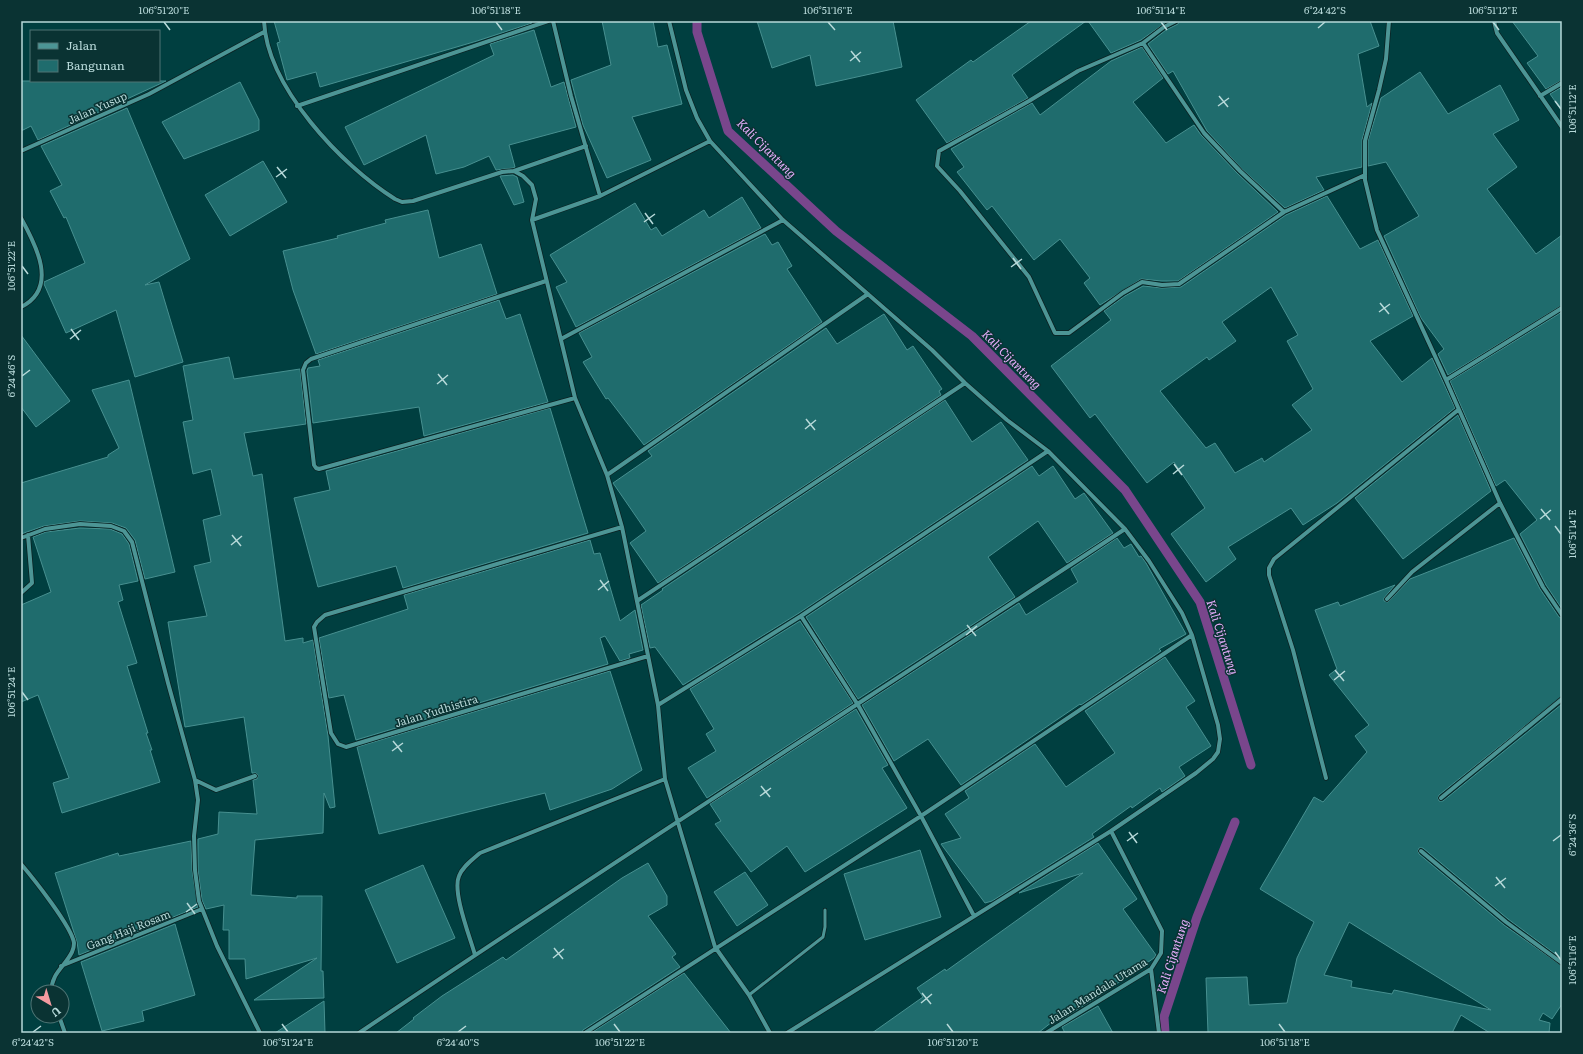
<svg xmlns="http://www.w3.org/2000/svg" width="1583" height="1054" font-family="Literata,serif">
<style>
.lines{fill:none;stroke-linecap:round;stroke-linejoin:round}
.stream{stroke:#79468c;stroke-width:9}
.building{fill:#1f6c6d;stroke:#479090;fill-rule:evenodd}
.lane-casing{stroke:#0b2222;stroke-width:4.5}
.street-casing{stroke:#0b2222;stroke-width:5.5}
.lane{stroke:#4c9595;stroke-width:3}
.street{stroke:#4c9595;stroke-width:4}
.ticks{fill:none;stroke:#b7d9d9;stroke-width:1.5}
.labels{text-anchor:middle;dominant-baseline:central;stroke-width:3;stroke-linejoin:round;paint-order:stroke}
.street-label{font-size:11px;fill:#b7d9d9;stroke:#0a3333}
.water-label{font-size:12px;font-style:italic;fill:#e6aefc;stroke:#0a3333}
.neatline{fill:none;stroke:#b7d9d9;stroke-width:1.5}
.ticks-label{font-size:10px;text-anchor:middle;fill:#b7d9d9}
</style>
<rect width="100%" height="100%" fill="#003f40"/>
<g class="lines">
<!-- stream -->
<path class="stream" d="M 697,21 L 697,32 L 728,131 L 836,231 L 972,336 L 1125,490 L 1200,602 L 1251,765
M 1165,1033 L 1164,1017 L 1197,917 L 1235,822"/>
</g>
<!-- building -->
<path class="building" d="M 274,21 L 531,21 L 532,23 L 477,41 L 320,87 L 316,72 L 287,80 L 277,43 L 280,42 Z
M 602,21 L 653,21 L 658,47 L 667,45 L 682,104 L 632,117 L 651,160 L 607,178 L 583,125 L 571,80 L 611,65 Z
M 757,21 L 893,21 L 902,67 L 816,86 L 810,55 L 772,68 Z
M 1031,21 L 1086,21 L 1012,75 L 1028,98 L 947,143 L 916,100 L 971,60 L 973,62 Z
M 1088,21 L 1168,21 L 1141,40 L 1111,53 Z
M 1179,21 L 1370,21 L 1379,46 L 1358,54 L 1367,107 L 1372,103 L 1362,140 L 1362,167 L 1316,177 L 1324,190 L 1285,208 L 1242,169 L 1207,131 L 1173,71 L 1168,74 L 1148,44 L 1166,30 L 1178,24 Z
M 1512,21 L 1562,21 L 1562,80 L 1546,89 L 1527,63 L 1538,56 Z
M 534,30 L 551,87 L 564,82 L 576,127 L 509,145 L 515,167 L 513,168 L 496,170 L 489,156 L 464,167 L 436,174 L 426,135 L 364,165 L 345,127 L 494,55 L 490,44 Z
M 1142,47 L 1163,78 L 1133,102 L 1166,143 L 1194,125 L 1201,135 L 1237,173 L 1278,212 L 1178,281 L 1162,281 L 1141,279 L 1100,305 L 1084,283 L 1090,278 L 1060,239 L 1034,260 L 992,206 L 987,210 L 957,172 L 964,167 L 951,149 L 1032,103 L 1040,115 L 1111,61 Z
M 1420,72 L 1448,114 L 1500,85 L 1519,120 L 1493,134 L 1517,167 L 1487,189 L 1536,254 L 1562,235 L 1562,305 L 1448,375 L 1438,354 L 1444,349 L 1421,318 L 1384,236 L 1419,216 L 1386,162 L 1368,166 L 1368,141 L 1381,98 Z
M 21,81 L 166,81 L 38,140 L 31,126 L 21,131 Z
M 240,82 L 259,120 L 259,130 L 184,159 L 162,122 Z
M 1562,87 L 1562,111 L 1550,94 Z
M 127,108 L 190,259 L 145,285 L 159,282 L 183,362 L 135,377 L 116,310 L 66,333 L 44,284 L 44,282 L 85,263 L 66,217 L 64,218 L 50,191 L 62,185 L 41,146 Z
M 263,161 L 287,202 L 230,236 L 205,195 Z
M 513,175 L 517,177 L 524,202 L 514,205 L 500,176 Z
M 1327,196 L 1360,249 L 1378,240 L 1413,316 L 1370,341 L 1402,382 L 1432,358 L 1455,408 L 1337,503 L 1303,525 L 1291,508 L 1228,547 L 1236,559 L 1206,582 L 1171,534 L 1205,508 L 1174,462 L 1147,483 L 1095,414 L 1090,418 L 1051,366 L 1111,320 L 1104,311 L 1125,296 L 1143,286 L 1162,288 L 1181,287 L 1286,215 ZM 1271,287 L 1298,335 L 1287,341 L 1313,389 L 1292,405 L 1312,430 L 1264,462 L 1262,458 L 1235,473 L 1215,443 L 1206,448 L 1160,391 L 1207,357 L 1209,360 L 1236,341 L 1222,322 Z
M 742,197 L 761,228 L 576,327 L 556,287 L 567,282 L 550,255 L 635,203 L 651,230 L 656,227 L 662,236 L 704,210 L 709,218 Z
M 428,210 L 439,258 L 481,244 L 497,294 L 316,354 L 293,290 L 283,251 L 338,238 L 337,236 L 386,223 L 385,220 Z
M 765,234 L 772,245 L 778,242 L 792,266 L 787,269 L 822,322 L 644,445 L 608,398 L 606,399 L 583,362 L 592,357 L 579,333 Z
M 499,300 L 506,319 L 520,314 L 548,402 L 424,436 L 419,407 L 313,423 L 307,371 L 308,368 L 320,366 L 318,360 Z
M 1562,312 L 1562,609 L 1546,585 L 1520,534 L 1537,520 L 1505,480 L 1496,486 L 1450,381 Z
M 884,314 L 907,350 L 913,346 L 942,389 L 939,391 L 941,395 L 658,583 L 630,543 L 646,531 L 613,483 L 652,456 L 648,451 L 826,328 L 837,344 Z
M 21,335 L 70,401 L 36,427 L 21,407 Z
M 229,357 L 234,379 L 300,369 L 306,424 L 244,433 L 253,476 L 262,474 L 285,641 L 303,638 L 303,643 L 313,640 L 328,736 L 335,807 L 330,808 L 324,793 L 323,833 L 255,840 L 251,895 L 297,898 L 297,896 L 322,896 L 321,971 L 323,971 L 324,998 L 254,1000 L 317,958 L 246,979 L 245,959 L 229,959 L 229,930 L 223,930 L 224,905 L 206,909 L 202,900 L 198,870 L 198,839 L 218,834 L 219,812 L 257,814 L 253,780 L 257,779 L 258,775 L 256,773 L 252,773 L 244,717 L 185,727 L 168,622 L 207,616 L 194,566 L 211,562 L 203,520 L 221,515 L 211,469 L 193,474 L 183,422 L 193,420 L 183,366 Z
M 129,380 L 175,572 L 145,579 L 135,540 L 126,528 L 112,523 L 80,521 L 44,526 L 21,534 L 21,483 L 108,457 L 108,455 L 119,448 L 92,390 Z
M 945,400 L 972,442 L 1001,422 L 1028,460 L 799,613 L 683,685 L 655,647 L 650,648 L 641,605 L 663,590 L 662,589 Z
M 550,408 L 588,533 L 403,588 L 396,566 L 318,587 L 294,498 L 330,490 L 326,471 Z
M 1458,415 L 1491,491 L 1403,559 L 1355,498 Z
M 1032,466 L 1039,476 L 1053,466 L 1075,499 L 1084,493 L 1113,533 L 1067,563 L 1038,521 L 988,557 L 1015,597 L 858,699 L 806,617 Z
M 80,528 L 110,529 L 122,534 L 129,544 L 138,581 L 119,585 L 123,600 L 118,602 L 137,663 L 127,666 L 148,733 L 146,733 L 152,750 L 150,750 L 160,782 L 62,813 L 53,783 L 69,778 L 38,695 L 21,702 L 21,605 L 51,592 L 33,537 L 46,532 Z
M 1117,538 L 1124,548 L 1131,544 L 1139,557 L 1141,556 L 1146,563 L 1186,634 L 1159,649 L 1161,651 L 1081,705 L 1080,704 L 961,785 L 928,739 L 894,761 L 862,705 L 1019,603 L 1026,615 L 1078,582 L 1071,569 Z
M 1514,538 L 1540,589 L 1559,617 L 1562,618 L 1562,696 L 1439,795 L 1438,798 L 1439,801 L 1443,801 L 1562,704 L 1562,959 L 1508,919 L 1423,848 L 1419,848 L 1418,851 L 1419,854 L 1504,925 L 1562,966 L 1562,1004 L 1552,1019 L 1543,1013 L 1539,1020 L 1550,1023 L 1549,1033 L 1490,1033 L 1461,1015 L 1452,1033 L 1208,1033 L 1206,978 L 1247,977 L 1249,1005 L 1287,1003 L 1297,958 L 1314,922 L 1260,889 L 1314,797 L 1323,802 L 1367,752 L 1355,736 L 1369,725 L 1329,675 L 1337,669 L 1315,610 L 1338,602 L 1340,606 L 1395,585 L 1384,598 L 1384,601 L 1388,602 L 1410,579 ZM 1349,922 L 1418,965 L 1491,1010 L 1394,990 L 1392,994 L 1351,987 L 1352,981 L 1324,975 Z
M 590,540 L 594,554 L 600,553 L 620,621 L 635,610 L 643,650 L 629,654 L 630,658 L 620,661 L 605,636 L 600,638 L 608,664 L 356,740 L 344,695 L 329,698 L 319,638 L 408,609 L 404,595 Z
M 800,621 L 853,703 L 707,798 L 688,768 L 716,751 L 706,734 L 714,729 L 690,689 Z
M 1165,657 L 1195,701 L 1186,707 L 1211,746 L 1179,767 L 1185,776 L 1162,792 L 1160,788 L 1132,808 L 1131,806 L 1092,834 L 1094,837 L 992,901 L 985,903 L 941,844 L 961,838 L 945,814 L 969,798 L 965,791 L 1035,744 L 1066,787 L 1115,753 L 1085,711 Z
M 610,671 L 642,770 L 612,789 L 550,810 L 545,793 L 379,834 L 357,747 Z
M 856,709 L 888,765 L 882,768 L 907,808 L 805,872 L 787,846 L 751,872 L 715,824 L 721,821 L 710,804 Z
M 191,841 L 192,870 L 198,907 L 79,955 L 77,942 L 55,873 L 118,853 L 119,856 Z
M 1098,843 L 1137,899 L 1123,909 L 1156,955 L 1154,958 L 1102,994 L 1059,1021 L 1057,1018 L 1038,1033 L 872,1033 L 923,997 L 917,988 L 945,969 L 946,971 L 1083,873 L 1019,893 Z
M 920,850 L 941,917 L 865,940 L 844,874 Z
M 648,863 L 667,896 L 667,905 L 648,916 L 676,954 L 672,957 L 680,967 L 583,1030 L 582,1033 L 396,1033 L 414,1019 L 413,1018 L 442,996 L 503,957 L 506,960 L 622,878 Z
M 423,865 L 455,938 L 397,963 L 365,890 Z
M 745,872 L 768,905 L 737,926 L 714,892 Z
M 175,924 L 195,995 L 142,1011 L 144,1021 L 102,1031 L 81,962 Z
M 684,973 L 731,1033 L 591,1033 Z
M 324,1001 L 325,1033 L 275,1033 Z
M 1098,1006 L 1113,1033 L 1065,1033 L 1062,1027 Z"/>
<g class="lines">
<defs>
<path id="lane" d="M 749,995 L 823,937 L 825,927 L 825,910"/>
<path id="street" d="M 264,21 C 267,87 342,166 395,199 L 402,202 L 413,201 L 502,172 L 514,171 L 523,176 L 532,185 L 536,199 L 532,220 L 575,398 L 607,475 L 622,527 L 658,705 L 665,779 L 715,947 L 749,995 L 770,1033
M 553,21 L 571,96 L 600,196
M 669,21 L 686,90 L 697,118 L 710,141 L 783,220 L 932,350 L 965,383 L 1007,420 L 1048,451 L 1125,529 L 1149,561 L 1182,613 L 1192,635 L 1218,725 L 1220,739 L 1218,752 L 1213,759 L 1196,773 L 1111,831 L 787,1033
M 1176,21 L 1164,27 L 1143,43 L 1078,71 L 1029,101 L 939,151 L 937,166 L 960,191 L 1029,277 L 1055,333 L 1069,333 L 1123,293 L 1142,282 L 1162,285 L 1179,284 L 1284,212 L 1365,175
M 1389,21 L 1386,59 L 1379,90 L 1365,141 L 1365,180 L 1377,230 L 1446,380 L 1500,503 L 1543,587 L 1562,615
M 1494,21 L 1497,33 L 1562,127
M 1143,43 L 1204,133 L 1240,171 L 1284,212
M 1540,96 L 1562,83
M 297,106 L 548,21
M 21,151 L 149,94 L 264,32
M 514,171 L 586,146
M 21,218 C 36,245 59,288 21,307
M 532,220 L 600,196 L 710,141
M 546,281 L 311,359 L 306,363 L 303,370 L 314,465 L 316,468 L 319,469 L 575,398
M 561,339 L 783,220
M 1446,380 L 1562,308
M 607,475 L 868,294
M 622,527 L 325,615 L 317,622 L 314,627 L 331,733 L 338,744 L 346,747 L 648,656
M 21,538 L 45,529 L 80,524 L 111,526 L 124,531 L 132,542 L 168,683 L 195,780 L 198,800 L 194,836 L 195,870 L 199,901 L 217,946 L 260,1033
M 21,593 L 32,583 L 28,535
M 1387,599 L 1412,572 L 1500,503
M 637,601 L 965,383
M 801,616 L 858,705 L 921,816 L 974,916
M 658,705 L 801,616 L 1048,451
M 1326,778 L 1293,650 L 1269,575 L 1269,568 L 1274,559 L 1458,410
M 195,780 L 216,790 L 255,776
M 1441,798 L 1562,699
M 1421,851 L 1506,922 L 1562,963
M 21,864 C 33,878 72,927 74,943 C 74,945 73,950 72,952 C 64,968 52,972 51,992
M 475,955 C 470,937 452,892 459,876 C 463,866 472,860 480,853 L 665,779
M 61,966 L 202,909
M 1151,969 L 1159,1033
M 59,1016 L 65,1033
M 359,1033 C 612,862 870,697 1125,529
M 585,1033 L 921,816 L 1192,635
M 1046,1033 L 1151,969 L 1161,953 L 1162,931 L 1111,831"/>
</defs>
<!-- lane casing -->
<use href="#lane" class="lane-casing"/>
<!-- street casing -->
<use href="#street" class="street-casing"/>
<!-- lane -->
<use href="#lane" class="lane"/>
<!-- street -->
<use href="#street" class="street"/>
</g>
<!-- ticks -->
<path class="ticks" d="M 164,22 L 170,30M 496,22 L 502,30M 828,22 L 835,30M 1161,22 L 1167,30M 1493,22 L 1499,30M 1318,28 L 1325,22M 851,51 L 860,62M 850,61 L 861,52M 1219,96 L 1228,107M 1555,101 L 1561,109M 1218,106 L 1229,98M 277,167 L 286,178M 276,177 L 287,169M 645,213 L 653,224M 644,222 L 655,214M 1013,258 L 1021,269M 22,266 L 28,274M 1011,267 L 1022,259M 1380,303 L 1389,314M 1379,312 L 1390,304M 71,329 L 79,340M 70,339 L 81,330M 438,374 L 447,385M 22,376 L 30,370M 437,384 L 448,375M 806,419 L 815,430M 805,429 L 816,420M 1174,464 L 1182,475M 1173,474 L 1184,465M 1541,509 L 1550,520M 1540,519 L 1551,510M 1555,526 L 1561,534M 232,535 L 241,546M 231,545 L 242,536M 600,580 L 608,591M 598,590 L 609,581M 967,625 L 976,636M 966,635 L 977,626M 1335,670 L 1344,681M 1334,680 L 1345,671M 22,692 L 28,700M 393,741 L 402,752M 392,751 L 403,743M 761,786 L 770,797M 760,796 L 771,788M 1129,832 L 1137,843M 1127,841 L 1138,833M 1553,841 L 1561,835M 1496,877 L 1505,888M 1495,886 L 1506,878M 187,903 L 195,914M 186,912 L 197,904M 554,948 L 563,959M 1555,952 L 1561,960M 553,958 L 564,949M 922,993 L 931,1004M 921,1003 L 932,994M 282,1024 L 288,1032M 614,1024 L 620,1032M 947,1024 L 953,1032M 1279,1024 L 1285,1032M 33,1032 L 41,1026M 458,1032 L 466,1026"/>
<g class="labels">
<!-- street labels -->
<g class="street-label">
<text transform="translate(97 107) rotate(-24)">Jalan Yusup</text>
<text transform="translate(436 710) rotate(-17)">Jalan Yudhistira</text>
<text transform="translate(128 929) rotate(-22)">Gang Haji Rosam</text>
<text transform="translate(1097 990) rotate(-32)">Jalan Mandala Utama</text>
</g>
<!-- water labels -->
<g class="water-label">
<text transform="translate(767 148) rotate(45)">Kali Cijantung</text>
<text transform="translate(1012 359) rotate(45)">Kali Cijantung</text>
<text transform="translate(1223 637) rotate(72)">Kali Cijantung</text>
<text transform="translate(1172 956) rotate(-72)">Kali Cijantung</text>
</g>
</g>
<!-- border -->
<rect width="1583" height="1054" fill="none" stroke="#0a3333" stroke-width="44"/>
<!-- legend -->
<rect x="30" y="30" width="130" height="52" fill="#0a3333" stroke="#4f7575"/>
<rect x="38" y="43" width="20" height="6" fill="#4c9595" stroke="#4f7575"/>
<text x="66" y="50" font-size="12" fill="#b7d9d9">Jalan</text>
<rect x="38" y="60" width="20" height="12" fill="#1f6c6d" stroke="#4f7575"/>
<text x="66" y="70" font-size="12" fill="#b7d9d9">Bangunan</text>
<!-- north arrow -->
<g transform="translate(50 1004) rotate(142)"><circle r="19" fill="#0a3333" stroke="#4f7575"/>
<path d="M0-3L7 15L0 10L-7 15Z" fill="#f49aa0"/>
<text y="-6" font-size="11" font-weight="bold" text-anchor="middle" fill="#b7d9d9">U</text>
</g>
<rect x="22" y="22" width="1539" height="1010" class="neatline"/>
<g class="ticks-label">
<text x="164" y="14">106°51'20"E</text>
<text x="496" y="14">106°51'18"E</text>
<text x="828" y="14">106°51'16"E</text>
<text x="1161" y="14">106°51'14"E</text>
<text x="1325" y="14">6°24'42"S</text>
<text x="1493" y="14">106°51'12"E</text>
<text transform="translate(1572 109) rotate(-90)" y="4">106°51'12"E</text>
<text transform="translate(11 266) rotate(-90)" y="4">106°51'22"E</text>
<text transform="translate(11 376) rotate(-90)" y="4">6°24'46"S</text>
<text transform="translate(1572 534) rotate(-90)" y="4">106°51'14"E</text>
<text transform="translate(11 692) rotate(-90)" y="4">106°51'24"E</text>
<text transform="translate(1572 835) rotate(-90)" y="4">6°24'36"S</text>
<text transform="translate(1572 960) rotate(-90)" y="4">106°51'16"E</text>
<text x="33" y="1046">6°24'42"S</text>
<text x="288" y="1046">106°51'24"E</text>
<text x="458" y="1046">6°24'40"S</text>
<text x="620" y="1046">106°51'22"E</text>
<text x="953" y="1046">106°51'20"E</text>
<text x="1285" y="1046">106°51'18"E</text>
</g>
</svg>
